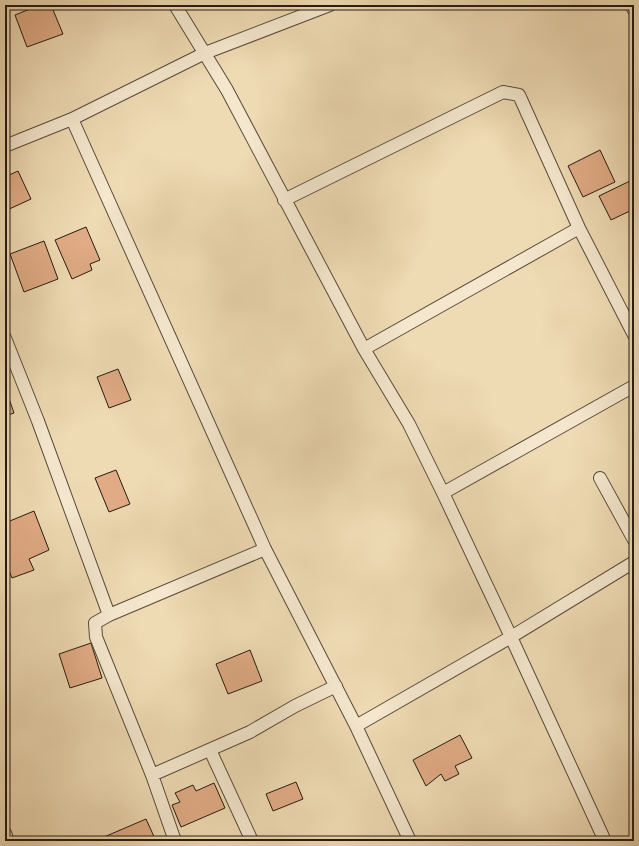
<svg xmlns="http://www.w3.org/2000/svg" width="639" height="846" font-family="'Libre Caslon Text',serif">
<style>
.building{fill:#e0ab85;stroke:#271b10}
.lines{fill:none;stroke-linecap:round;stroke-linejoin:round}
.minor-casing{stroke:#594b39;stroke-width:14}
.minor{stroke:#f4e7ce;stroke-width:12}
</style>
<rect width="100%" height="100%" fill="#eedab3"/>
<filter id="stains"><feTurbulence type="fractalNoise" baseFrequency=".005" numOctaves="4"/><feColorMatrix values="0 0 0 0 .2 0 0 0 0 .09 0 0 0 0 .02 0 0 0 .5 -.17"/></filter>
<radialGradient id="worn" r=".72"><stop offset=".6" stop-color="#630" stop-opacity="0"/><stop offset="1" stop-color="#630" stop-opacity=".3"/></radialGradient>
<!-- building -->
<path class="building" d="M 40,5 L 51,5 L 63,34 L 27,47 L 15,15 Z
M 600,150 L 615,182 L 583,197 L 568,166 Z
M 18,171 L 31,199 L 5,211 L 5,177 Z
M 634,179 L 634,209 L 611,220 L 599,196 Z
M 86,227 L 100,260 L 90,264 L 92,270 L 72,279 L 55,240 Z
M 44,241 L 58,279 L 24,292 L 10,254 Z
M 118,369 L 131,400 L 109,408 L 97,377 Z
M 7,393 L 14,413 L 5,416 L 5,394 Z
M 116,470 L 130,504 L 109,512 L 95,478 Z
M 34,511 L 49,550 L 29,559 L 34,570 L 12,578 L 5,561 L 5,523 Z
M 91,643 L 102,678 L 70,688 L 59,654 Z
M 250,650 L 262,681 L 228,694 L 216,664 Z
M 460,735 L 472,758 L 455,766 L 459,774 L 445,781 L 441,774 L 426,786 L 413,760 Z
M 296,782 L 303,799 L 273,811 L 266,794 Z
M 214,783 L 225,808 L 181,827 L 172,805 L 180,802 L 175,793 L 193,785 L 196,791 Z
M 146,819 L 156,841 L 98,841 L 97,840 Z"/>
<g class="lines">
<defs>
<path id="minor" d="M 175,5 L 227,90 L 364,349 L 409,424 L 443,493 L 511,637 L 605,841
M 631,5 L 634,10
M 72,119 L 265,549 L 356,726 L 410,841
M 5,146 L 72,119 L 205,53 L 330,5
M 284,200 L 503,92 L 519,95 L 579,228 L 634,335
M 5,338 L 38,421 L 109,615 L 95,623 L 96,637 L 152,775 L 175,841
M 364,349 L 579,228
M 600,478 L 634,540
M 443,493 L 634,386
M 109,615 L 265,549
M 356,726 L 511,637 L 634,562
M 210,750 L 252,841
M 152,775 L 250,732 L 295,706 L 336,686
M 5,833 L 8,841"/>
</defs>
<!-- minor casing -->
<use href="#minor" class="minor-casing"/>
<!-- minor -->
<use href="#minor" class="minor"/>
</g>
<!-- margin -->
<rect width="639" height="846" fill="none" stroke="#eedab3" stroke-width="20"/>
<rect x="6" y="6" width="627" height="834" fill="none" stroke="#271b10" stroke-width="2"/>
<rect x="10" y="10" width="619" height="826" fill="none" stroke="#271b10"/>
<rect width="100%" height="100%" filter="url(#stains)"/>
<rect width="100%" height="100%" fill="url(#worn)"/>
</svg>
